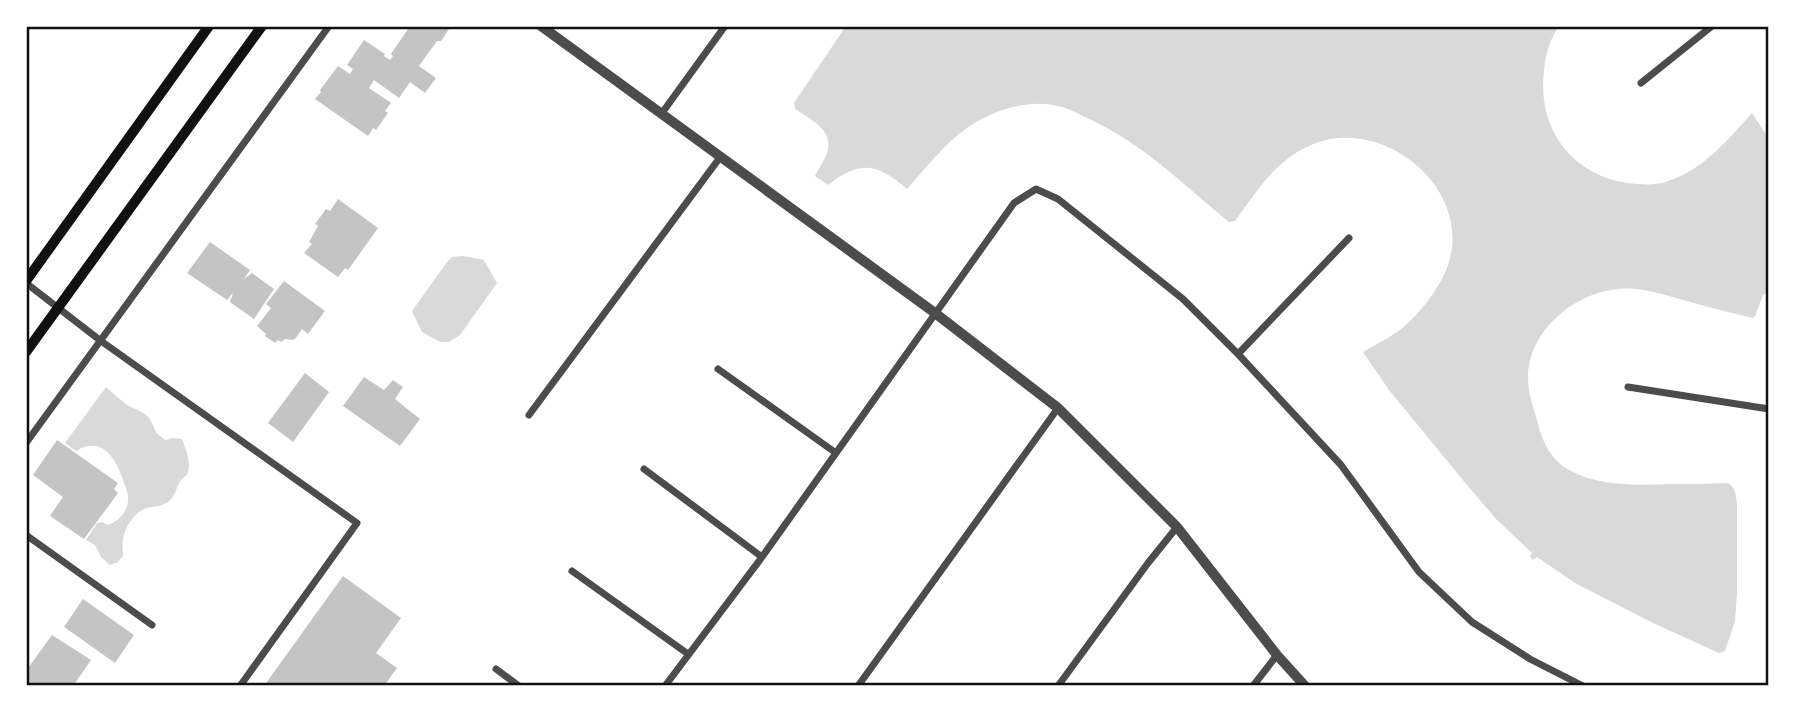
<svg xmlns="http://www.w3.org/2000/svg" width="1795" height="712" font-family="Manrope,sans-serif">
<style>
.water{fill:#d9d9d9}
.building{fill:#c4c4c4}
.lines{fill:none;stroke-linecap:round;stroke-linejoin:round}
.minor{stroke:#4c4c4c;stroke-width:7}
.tertiary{stroke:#4c4c4c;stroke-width:10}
.secondary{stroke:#111;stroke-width:10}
.neatline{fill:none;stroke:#111;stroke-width:2.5}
</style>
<rect width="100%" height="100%" fill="#fff"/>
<!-- water -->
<path class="water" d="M 846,26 L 1559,26 C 1549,41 1546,53 1544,71 C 1537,128 1571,174 1627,183 C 1639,184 1653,186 1665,182 C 1701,172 1728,140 1752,113 L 1769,139 L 1769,290 L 1763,295 L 1755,316 L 1753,318 C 1727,312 1701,305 1676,298 C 1657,293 1638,287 1618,289 C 1574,293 1528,331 1528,378 C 1528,392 1533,407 1537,420 C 1542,441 1550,460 1571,471 C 1602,487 1636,485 1670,484 C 1689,484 1709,484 1728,483 C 1736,487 1736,497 1737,505 L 1737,592 L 1735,621 L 1725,651 L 1719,653 L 1653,623 L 1575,583 L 1537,557 L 1533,560 L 1530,557 L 1532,553 L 1496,519 L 1467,485 L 1389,390 L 1363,352 C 1378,343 1396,335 1408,323 C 1424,308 1443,283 1449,262 C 1472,185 1378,113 1309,146 C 1275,161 1256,192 1235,221 L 1229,222 C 1180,182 1143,143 1083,116 C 1075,112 1067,108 1058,106 C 1028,99 992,110 967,128 C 944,144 926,168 907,189 C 877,163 860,160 828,185 L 815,176 C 818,169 823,163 826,156 C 836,131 813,121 795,109 L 794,103 Z
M 463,256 L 484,260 L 497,283 L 460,335 L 449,342 L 440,342 L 422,332 L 412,311 L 447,262 L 452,257 Z
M 106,387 C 113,393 121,401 129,406 C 136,410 144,411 149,418 C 156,428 153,433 166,440 L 172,438 L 182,439 C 186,451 192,462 187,475 C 175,482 178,495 168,502 C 161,507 155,506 147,508 C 135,511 125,527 123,539 C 122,544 123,550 123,556 L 118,562 L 110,565 L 101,557 L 95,545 L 86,540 L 97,523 L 102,522 L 108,525 C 118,521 127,513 128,501 C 129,494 125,486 123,480 C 116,459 102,435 76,451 L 65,443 Z"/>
<!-- building -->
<path class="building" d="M 410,26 L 451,26 L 441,41 L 437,41 L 419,66 L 436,78 L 425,93 L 410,82 L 399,98 L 374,80 L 369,88 L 391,103 L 385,111 L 388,113 L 376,130 L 373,128 L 368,136 L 315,99 L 321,92 L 320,90 L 338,66 L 350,74 L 353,69 L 347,65 L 364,40 L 385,54 L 384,56 L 390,60 L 393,56 L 391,54 Z
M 338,199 L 378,228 L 348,270 L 345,268 L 338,277 L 304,253 L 312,244 L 309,242 L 318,226 L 315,224 L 326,209 L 330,211 Z
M 210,242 L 250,270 L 244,279 L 252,273 L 274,289 L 254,319 L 230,302 L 233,293 L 227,300 L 187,273 Z
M 284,281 L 325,311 L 308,334 L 302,329 L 295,339 L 292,340 L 285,339 L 281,342 L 278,340 L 275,343 L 265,336 L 266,334 L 257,326 L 271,308 L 266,304 Z
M 305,373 L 329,392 L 293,442 L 268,423 Z
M 364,377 L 384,390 L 393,380 L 403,387 L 395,399 L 420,419 L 400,446 L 343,406 Z
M 57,440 L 118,483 L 114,489 L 118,493 L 84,539 L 50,516 L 63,497 L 33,475 Z
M 343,576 L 401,618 L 376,653 L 397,668 L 384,686 L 264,686 Z
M 83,599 L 134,635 L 115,663 L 64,627 Z
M 52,635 L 91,660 L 73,686 L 26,686 L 26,671 Z"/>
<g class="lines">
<!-- minor -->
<path class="minor" d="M 1641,83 L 1712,26
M 662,113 L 725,26
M 26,283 L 101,341 L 357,523 L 240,686
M 1238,354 L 1349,238
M 718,369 L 836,453
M 1628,387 L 1769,409
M 529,415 L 721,156
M 26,443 L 329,26
M 644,469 L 762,557
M 26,535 L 152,625
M 572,571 L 688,654
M 496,669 L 519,686
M 665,686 L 762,557 L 1014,203 L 1036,189 L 1058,199 L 1183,299 L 1238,354 L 1341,465 L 1419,572 L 1472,622 L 1530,659 L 1583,686
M 858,686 L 1058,408
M 1058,686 L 1148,563 L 1177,527
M 1253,686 L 1277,655"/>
<!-- tertiary -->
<path class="tertiary" d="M 541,26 L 935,313 L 1058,408 L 1177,527 L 1277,655 L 1305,686"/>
<!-- secondary -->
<path class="secondary" d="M 26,281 L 209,26
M 26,352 L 262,26"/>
</g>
<!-- border -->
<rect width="1795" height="712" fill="none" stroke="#ffffff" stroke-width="56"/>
<rect x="28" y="28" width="1739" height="656" class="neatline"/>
</svg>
